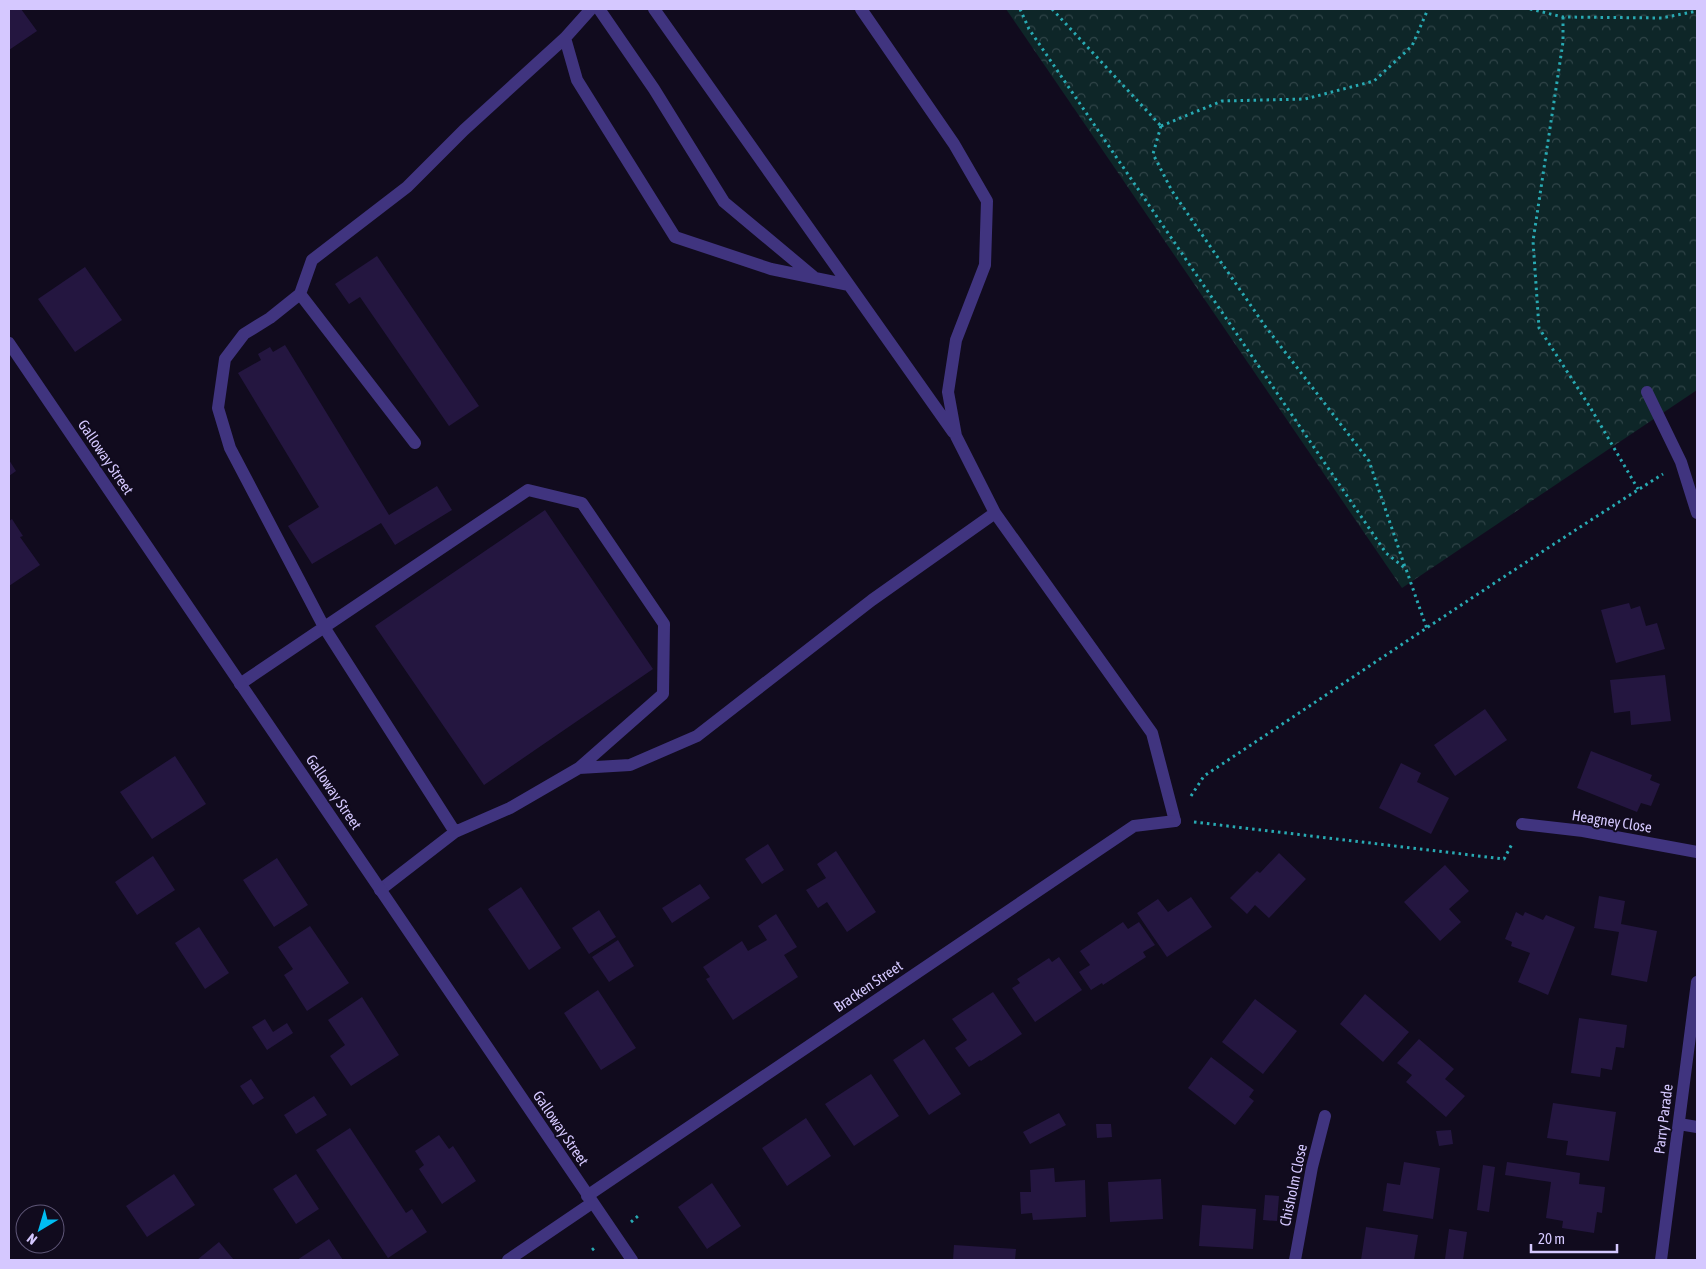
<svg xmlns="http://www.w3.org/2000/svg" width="1706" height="1269" font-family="'Asap Condensed',sans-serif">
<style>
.forest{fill:url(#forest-crowns)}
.building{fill:#241640}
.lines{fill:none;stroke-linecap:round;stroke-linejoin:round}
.path{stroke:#28aab3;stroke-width:3;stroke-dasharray:2.5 4;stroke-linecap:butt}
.lane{stroke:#40347f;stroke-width:12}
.street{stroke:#40347f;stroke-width:12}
.labels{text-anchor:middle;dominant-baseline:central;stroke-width:4;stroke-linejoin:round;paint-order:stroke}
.street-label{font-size:15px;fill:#d5c8ff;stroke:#110b1e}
</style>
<defs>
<pattern id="forest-crowns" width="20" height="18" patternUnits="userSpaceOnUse" patternTransform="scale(1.25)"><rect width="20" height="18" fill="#0e2628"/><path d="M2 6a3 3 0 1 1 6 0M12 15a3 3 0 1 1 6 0" fill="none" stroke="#304448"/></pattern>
</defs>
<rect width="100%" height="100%" fill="#110b1e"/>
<!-- forest -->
<path class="forest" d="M 1006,9 L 1697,9 L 1697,390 L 1402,588 Z"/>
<!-- building -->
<path class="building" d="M 9,9 L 21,9 L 37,31 L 9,50 Z
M 377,256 L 479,406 L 449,426 L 360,297 L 349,304 L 335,284 Z
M 85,267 L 122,320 L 75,352 L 38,299 Z
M 285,345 L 389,515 L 437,486 L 452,510 L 395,545 L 381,523 L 312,564 L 288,526 L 319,507 L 238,373 L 261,360 L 258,354 L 270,347 L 273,352 Z
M 9,460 L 16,471 L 9,476 Z
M 545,510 L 653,669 L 484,785 L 375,626 Z
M 12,519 L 23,536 L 20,537 L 40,565 L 9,586 L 9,521 Z
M 1629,603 L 1631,609 L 1640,606 L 1646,626 L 1657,623 L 1665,649 L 1616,663 L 1601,610 Z
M 1665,675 L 1671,721 L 1631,725 L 1630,711 L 1614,713 L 1610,680 Z
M 1485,709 L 1507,740 L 1455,776 L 1434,745 Z
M 1591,751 L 1652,775 L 1650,780 L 1660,784 L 1651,806 L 1641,803 L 1637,812 L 1577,788 Z
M 175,756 L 206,804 L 152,839 L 120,792 Z
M 1401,763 L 1421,773 L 1417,782 L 1449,798 L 1431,834 L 1379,808 Z
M 768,844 L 784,870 L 762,884 L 745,859 Z
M 836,851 L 876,912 L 847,932 L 827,902 L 818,908 L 806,890 L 826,878 L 817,864 Z
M 1279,853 L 1306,879 L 1269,918 L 1255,905 L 1247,914 L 1230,898 L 1257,871 L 1260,873 Z
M 153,856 L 175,890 L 137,915 L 115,882 Z
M 277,858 L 308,905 L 274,927 L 243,880 Z
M 1445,865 L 1469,891 L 1449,909 L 1461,922 L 1440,941 L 1404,902 Z
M 700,884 L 710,898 L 672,923 L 662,908 Z
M 521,887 L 561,948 L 529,970 L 488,909 Z
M 1599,896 L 1625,901 L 1621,924 L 1657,931 L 1647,982 L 1611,975 L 1619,932 L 1594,928 Z
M 1191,897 L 1212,927 L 1167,957 L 1137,913 L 1158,899 L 1168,912 Z
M 599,910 L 616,937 L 589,954 L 572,928 Z
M 1516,912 L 1523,916 L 1525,912 L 1543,920 L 1546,915 L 1575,927 L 1548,995 L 1518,982 L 1530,953 L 1511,946 L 1512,942 L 1505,939 Z
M 776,914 L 797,947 L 784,955 L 798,977 L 733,1020 L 706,979 L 710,977 L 703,967 L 742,941 L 748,951 L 767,940 L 758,926 Z
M 1123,922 L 1128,929 L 1139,922 L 1155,945 L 1143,952 L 1146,957 L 1103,985 L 1102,983 L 1091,990 L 1079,972 L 1090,965 L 1080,951 Z
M 310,926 L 349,983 L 307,1011 L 284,975 L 293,969 L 278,947 Z
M 199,927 L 229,973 L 205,989 L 175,943 Z
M 618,940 L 634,966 L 609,982 L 592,957 Z
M 1059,957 L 1082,990 L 1035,1022 L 1012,988 L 1020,983 L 1017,979 L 1049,958 L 1052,962 Z
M 598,990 L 636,1048 L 601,1070 L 564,1013 Z
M 993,992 L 1022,1034 L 981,1061 L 980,1060 L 969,1067 L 955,1048 L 967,1040 L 952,1019 Z
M 1365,994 L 1409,1032 L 1383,1062 L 1340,1024 Z
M 362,997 L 399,1055 L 351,1086 L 330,1056 L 345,1045 L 328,1020 Z
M 1255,999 L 1297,1031 L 1263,1074 L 1222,1042 Z
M 1579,1018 L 1627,1025 L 1624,1048 L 1616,1047 L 1612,1070 L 1601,1068 L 1600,1077 L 1571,1073 Z
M 265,1019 L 273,1032 L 287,1023 L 293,1033 L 267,1050 L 252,1027 Z
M 924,1039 L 961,1094 L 929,1115 L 893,1060 Z
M 1419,1039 L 1454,1069 L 1445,1079 L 1465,1096 L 1446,1117 L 1406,1082 L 1412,1075 L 1397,1063 Z
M 1211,1057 L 1254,1090 L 1249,1097 L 1254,1101 L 1235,1125 L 1188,1088 Z
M 871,1074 L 899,1116 L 854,1146 L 825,1104 Z
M 251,1079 L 264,1098 L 253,1105 L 240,1086 Z
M 314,1096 L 327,1115 L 296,1134 L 284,1115 Z
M 1553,1103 L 1616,1112 L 1609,1161 L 1566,1155 L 1568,1141 L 1547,1138 Z
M 1059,1113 L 1066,1125 L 1030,1144 L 1023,1132 Z
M 806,1118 L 831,1156 L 787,1186 L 762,1148 Z
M 1096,1124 L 1111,1124 L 1112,1137 L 1097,1138 Z
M 350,1128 L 406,1213 L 412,1209 L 427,1232 L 388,1258 L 316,1150 Z
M 1451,1130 L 1453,1144 L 1439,1146 L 1436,1131 Z
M 439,1135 L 449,1149 L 453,1146 L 476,1181 L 442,1204 L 419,1169 L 424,1165 L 415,1151 Z
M 1404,1162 L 1440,1168 L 1433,1219 L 1383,1211 L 1387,1183 L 1400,1185 Z
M 1507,1162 L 1580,1173 L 1579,1184 L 1605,1187 L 1602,1213 L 1597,1212 L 1594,1233 L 1562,1228 L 1563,1221 L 1546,1218 L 1551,1182 L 1505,1175 Z
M 1483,1165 L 1495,1167 L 1489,1212 L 1477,1210 Z
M 1054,1168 L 1055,1182 L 1085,1180 L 1086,1217 L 1033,1220 L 1032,1213 L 1021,1214 L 1020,1192 L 1031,1192 L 1030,1170 Z
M 174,1174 L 195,1205 L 147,1237 L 126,1206 Z
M 296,1174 L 319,1209 L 296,1224 L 273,1189 Z
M 1161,1179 L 1163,1219 L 1110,1222 L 1108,1182 Z
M 712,1183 L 741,1226 L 707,1249 L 678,1207 Z
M 1265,1195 L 1279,1196 L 1277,1221 L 1263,1220 Z
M 1202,1205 L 1256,1209 L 1253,1249 L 1199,1246 Z
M 1366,1227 L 1418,1235 L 1414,1260 L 1361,1260 Z
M 1449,1229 L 1467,1232 L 1463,1260 L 1445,1259 Z
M 329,1239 L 343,1260 L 297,1260 Z
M 219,1242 L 234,1260 L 197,1260 Z
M 954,1245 L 1016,1249 L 1015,1260 L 953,1260 Z"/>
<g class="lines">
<!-- path -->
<path class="path" d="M 1020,9 L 1029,29 L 1386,553 L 1406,569 L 1427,629
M 1052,9 L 1161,126
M 1530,9 L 1563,17 L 1662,18 L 1697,11
M 1563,17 L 1563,42 L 1533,241 L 1539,328 L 1590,407 L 1638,489
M 1161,126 L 1153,154 L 1172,191 L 1265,326 L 1369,461 L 1405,567
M 1161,126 L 1222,101 L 1305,99 L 1374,81 L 1412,46 L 1428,9
M 1191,796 L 1204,776 C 1357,675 1508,572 1663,474
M 1194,822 L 1504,859 L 1513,842
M 631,1222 L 638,1216
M 592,1250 L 597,1246"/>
<!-- lane -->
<path class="lane" d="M 599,9 L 654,89 L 724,202 L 814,277
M 654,9 L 953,432
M 861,9 L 954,144 L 987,201 L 985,265 L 956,340 L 948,392 L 956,436 L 995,513 L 1152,733 L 1175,821
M 565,38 L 577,80 L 675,237 L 771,269 L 849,285
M 300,294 L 312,260 L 407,187 L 464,130 L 565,38 L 591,9
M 415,443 L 300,294 L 270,318 L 244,334 L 225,359 L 218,408 L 230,448 L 324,627 L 455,832
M 240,684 L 528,490 L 582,503 L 664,624 L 663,694 L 579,768 L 510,808 L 455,832 L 380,890
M 579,768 L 630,765 L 697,736 L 872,600 L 995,513"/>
<!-- street -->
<path class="street" d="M 9,343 L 632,1260
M 1647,392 L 1681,462 L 1697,513
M 1522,824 L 1583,831 L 1697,852
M 1679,1124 L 1697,1127
M 587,1196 L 1134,826 L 1175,821
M 508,1260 L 592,1203
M 1295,1260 L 1312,1167 L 1325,1116
M 1661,1260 L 1697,982"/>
</g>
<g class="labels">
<!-- street labels -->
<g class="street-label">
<text transform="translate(106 457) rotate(56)">Galloway Street</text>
<text transform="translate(334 792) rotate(56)">Galloway Street</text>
<text transform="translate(1612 821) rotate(9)">Heagney Close</text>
<text transform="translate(868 986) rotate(-34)">Bracken Street</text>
<text transform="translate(1663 1119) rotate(-83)">Parry Parade</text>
<text transform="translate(561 1128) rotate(56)">Galloway Street</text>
<text transform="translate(1293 1185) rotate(-78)">Chisholm Close</text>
</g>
</g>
<!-- border -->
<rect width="1706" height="1269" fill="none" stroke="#d5c8ff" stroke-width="20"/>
<!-- north arrow -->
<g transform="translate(40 1229) rotate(218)"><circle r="24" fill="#110b1e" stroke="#5f5778"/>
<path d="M0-4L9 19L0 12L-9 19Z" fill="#00bdf3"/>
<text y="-8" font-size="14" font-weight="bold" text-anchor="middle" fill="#d5c8ff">N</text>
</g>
<!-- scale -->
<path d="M1531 1244v8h86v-8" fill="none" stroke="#d5c8ff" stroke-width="2.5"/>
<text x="1538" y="1244" font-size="15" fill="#d5c8ff" stroke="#110b1e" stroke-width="4" paint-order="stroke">20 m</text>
</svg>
